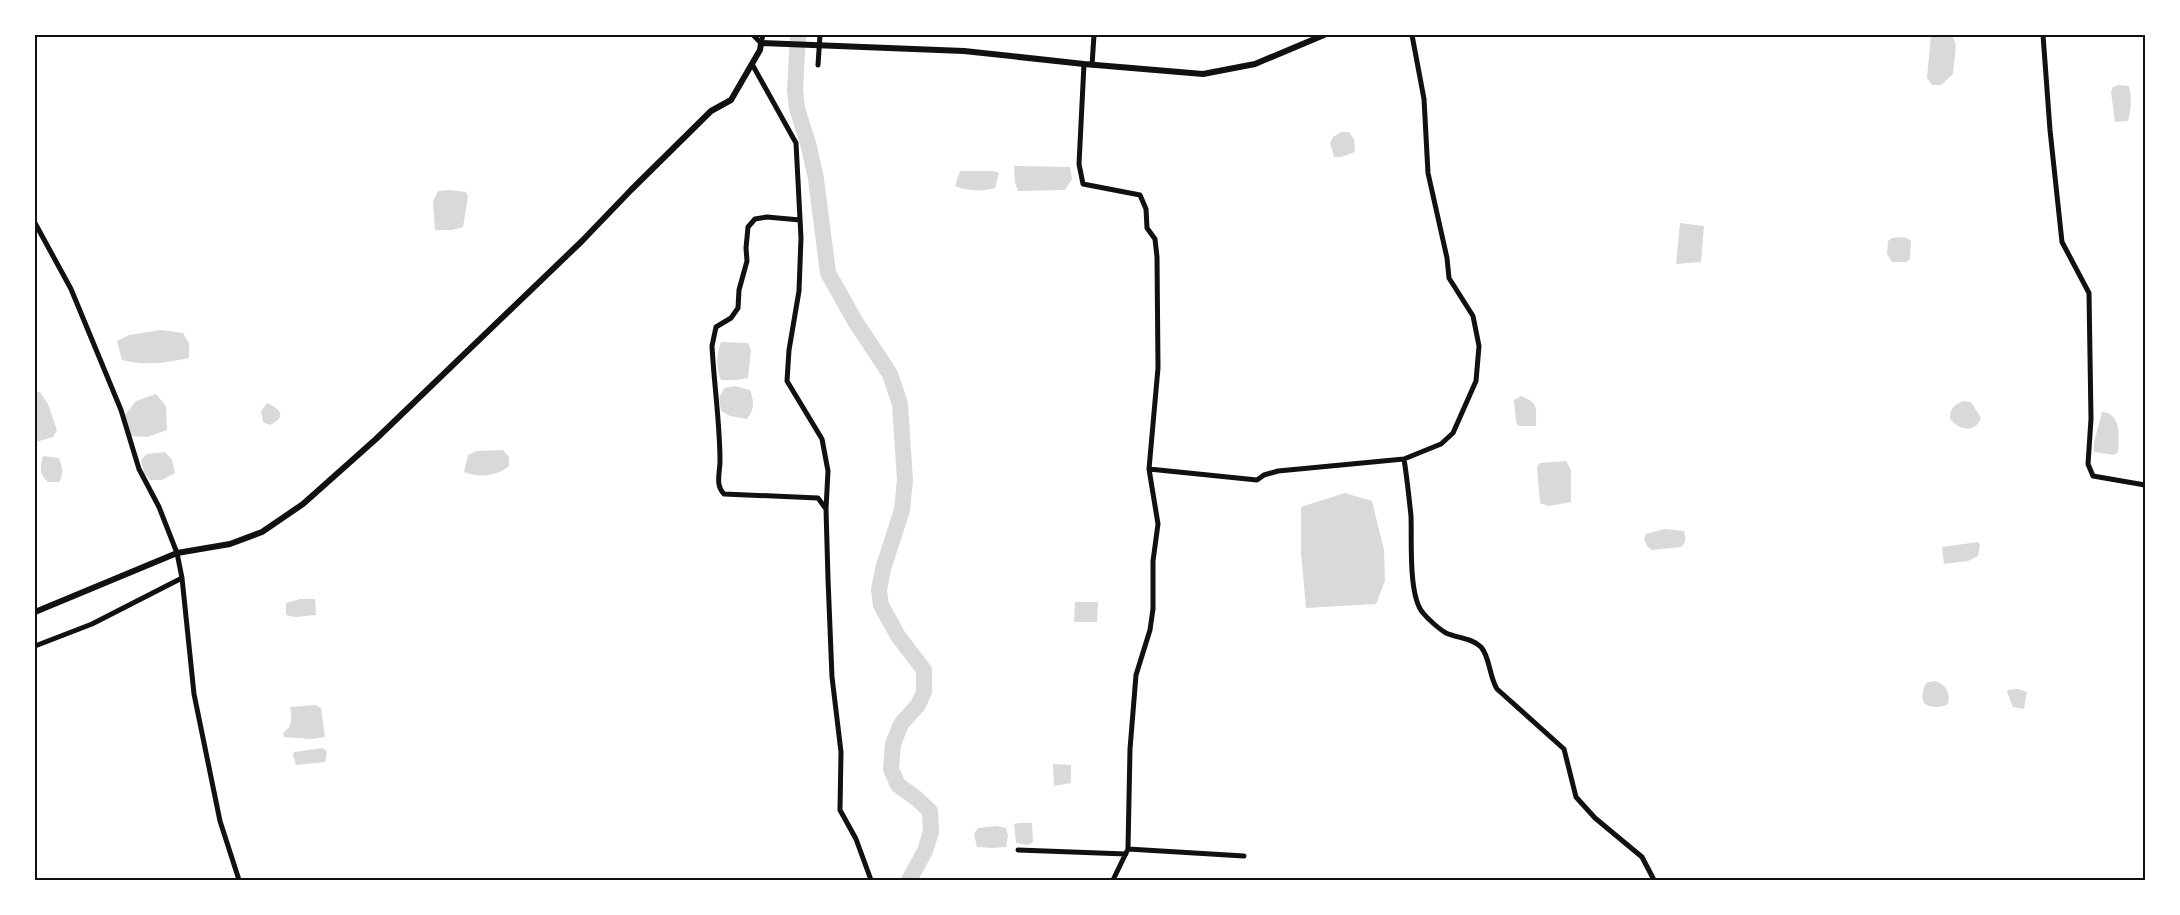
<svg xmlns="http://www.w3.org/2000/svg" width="2180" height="915" font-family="Jost,sans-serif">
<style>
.water{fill:#d9d9d9}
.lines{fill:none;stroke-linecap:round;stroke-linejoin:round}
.river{stroke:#d9d9d9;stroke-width:16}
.minor{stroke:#111;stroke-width:5}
.tertiary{stroke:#111;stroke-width:6}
.neatline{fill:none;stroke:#111;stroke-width:2}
</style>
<rect width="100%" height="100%" fill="#fff"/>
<!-- water -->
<path class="water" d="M 1931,35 L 1952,35 L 1956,45 L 1953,74 L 1941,85 L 1932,85 L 1927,78 Z
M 2119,85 L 2129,86 C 2132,96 2131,111 2128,121 L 2115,122 L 2111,92 L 2113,87 Z
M 1341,132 L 1349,132 L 1354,139 L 1355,152 L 1341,157 L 1334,157 L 1330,143 L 1333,137 Z
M 1014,166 L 1070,167 L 1072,179 L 1065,190 L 1018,191 L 1015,183 Z
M 960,171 L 994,171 L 999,173 L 995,188 C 983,192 967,191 955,186 Z
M 450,190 L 466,192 L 468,197 L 463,227 L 452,230 L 435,230 L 433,201 L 438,191 Z
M 1680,223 L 1704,226 L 1701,262 L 1676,264 Z
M 1903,237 L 1911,240 L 1910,259 L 1906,262 L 1892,262 L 1887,254 L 1888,241 L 1892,238 Z
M 161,330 L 183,333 L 189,343 L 189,358 C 166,363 144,366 122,360 L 117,341 L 129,335 Z
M 721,342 L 748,343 L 751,350 L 748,378 L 737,380 L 721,380 C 716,367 716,355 721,342 Z
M 735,386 L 750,390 C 754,401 755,409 747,419 L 730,416 L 721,411 L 719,398 L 724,388 Z
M 40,392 L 48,404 L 57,430 L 53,437 L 36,442 L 35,393 Z
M 156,394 L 166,406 L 167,430 L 147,437 L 131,436 L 125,415 L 136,401 Z
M 1521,396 C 1539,403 1536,408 1536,426 L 1518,426 L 1516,421 L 1514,400 Z
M 1963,401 L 1971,402 L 1981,418 C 1975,434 1959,430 1950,419 C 1950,408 1954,405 1963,401 Z
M 267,403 C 281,409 287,417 270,425 L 263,422 L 261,411 Z
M 2102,412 C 2122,413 2119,439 2118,452 L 2114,455 L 2094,452 L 2094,442 Z
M 503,450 L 509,457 L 509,466 C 498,476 478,478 464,472 L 468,455 L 477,451 Z
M 165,452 L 172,460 L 175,473 L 162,480 L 150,480 L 144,473 L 141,460 L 147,454 Z
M 43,456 L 59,458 C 62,466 64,474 59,482 L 48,482 C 39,474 40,468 43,456 Z
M 1566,461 L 1571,470 L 1571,502 L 1549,506 L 1540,503 L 1537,467 L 1540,463 Z
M 1345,493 L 1372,501 L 1384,550 L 1385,581 L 1376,604 L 1306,608 L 1301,553 L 1301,507 Z
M 1665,529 L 1684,531 C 1686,538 1686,543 1681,547 L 1652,550 L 1647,546 L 1644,539 L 1646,534 Z
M 1978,542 L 1980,545 L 1978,556 L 1968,561 L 1944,564 L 1942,547 Z
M 300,599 L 315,599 L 316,615 L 295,617 L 286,615 L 286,603 Z
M 1075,602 L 1098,602 L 1097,622 L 1074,622 Z
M 1934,681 C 1945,683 1951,693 1948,704 C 1941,708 1925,709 1923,700 C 1921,694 1924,688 1926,683 Z
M 2018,689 L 2027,692 L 2024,709 L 2013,707 L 2007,692 L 2008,690 Z
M 315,705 L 321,708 L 325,737 L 311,739 L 284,737 L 283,733 C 293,726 292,718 290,707 Z
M 323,748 L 327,752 L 325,762 L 296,765 L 293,755 L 294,752 Z
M 1053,764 L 1071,765 L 1071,783 L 1054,786 Z
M 1019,823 L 1032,823 L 1033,842 L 1028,845 L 1016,843 L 1014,824 Z
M 996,826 L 1006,828 L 1008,836 L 1006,847 L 993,848 L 977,847 L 974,834 L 978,828 Z"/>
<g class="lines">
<!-- river -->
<path class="river" d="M 798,35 L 795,90 L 797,108 L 809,147 L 816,179 L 828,273 L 855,321 L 890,374 L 900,404 L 905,480 L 902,510 L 883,569 L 879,590 L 881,605 L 898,636 L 924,670 L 924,692 L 918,705 L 901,724 L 893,744 L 891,769 L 898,785 L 916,798 L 930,811 L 931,832 L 925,851 L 909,880"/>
<!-- minor -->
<path class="minor" d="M 753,35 L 761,43
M 1412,35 L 1424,99 L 1428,173 L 1447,258 L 1449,278 L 1473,316 L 1479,346 L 1476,381 L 1453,433 L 1441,444 L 1404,459 C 1407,478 1409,497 1411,516 C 1412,539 1408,596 1423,613 C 1428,619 1439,629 1446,633 C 1457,638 1472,638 1481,647 C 1490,657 1489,676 1497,689 L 1564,749 L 1576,797 L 1595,818 L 1642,857 L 1654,880
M 2043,35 L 2050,130 L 2062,242 L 2089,293 L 2091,419 L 2088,464 L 2093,476 L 2145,485
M 761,43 L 763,35
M 752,64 L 796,143 L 801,238 L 799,291 L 789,350 L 787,381 L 822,439 L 828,471 L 826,509 L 828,579 L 832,677 L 841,752 L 840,810 L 856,839 L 871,880
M 1084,64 L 1079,164 L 1083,184 L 1140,195 L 1146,209 L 1147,228 L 1155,239 L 1157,257 L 1158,368 L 1149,469
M 818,65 L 820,35
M 1092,65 L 1094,35
M 800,220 L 767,217 L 755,219 L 748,227 L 746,248 L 747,261 L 739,290 L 738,308 L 731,318 L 716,327 L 712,346 C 714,384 720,424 720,461 C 720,473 715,485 724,494 L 818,498 L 826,509
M 35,223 L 71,289 L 121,410 L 139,469 L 159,507 L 177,553 L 182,578 L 194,694 L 220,821 L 239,880
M 35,646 L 92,624 L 182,578
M 1128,849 L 1244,856
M 1018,850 L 1126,854
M 1113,880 L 1128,849 L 1130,749 L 1136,675 L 1150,630 L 1153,609 L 1153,561 L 1158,524 L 1149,469 L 1257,480 L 1264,475 L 1278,471 L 1404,459"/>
<!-- tertiary -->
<path class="tertiary" d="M 35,612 L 177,553 L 230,544 L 262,532 L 303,504 L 376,439 L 582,241 L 631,190 L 711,111 L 731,100 L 760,50 L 761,43 L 964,51 L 1084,64 L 1203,74 L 1255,64 L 1324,35"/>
</g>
<!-- border -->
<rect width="2180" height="915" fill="none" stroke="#ffffff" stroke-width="72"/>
<rect x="36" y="36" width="2108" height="843" class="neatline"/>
</svg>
